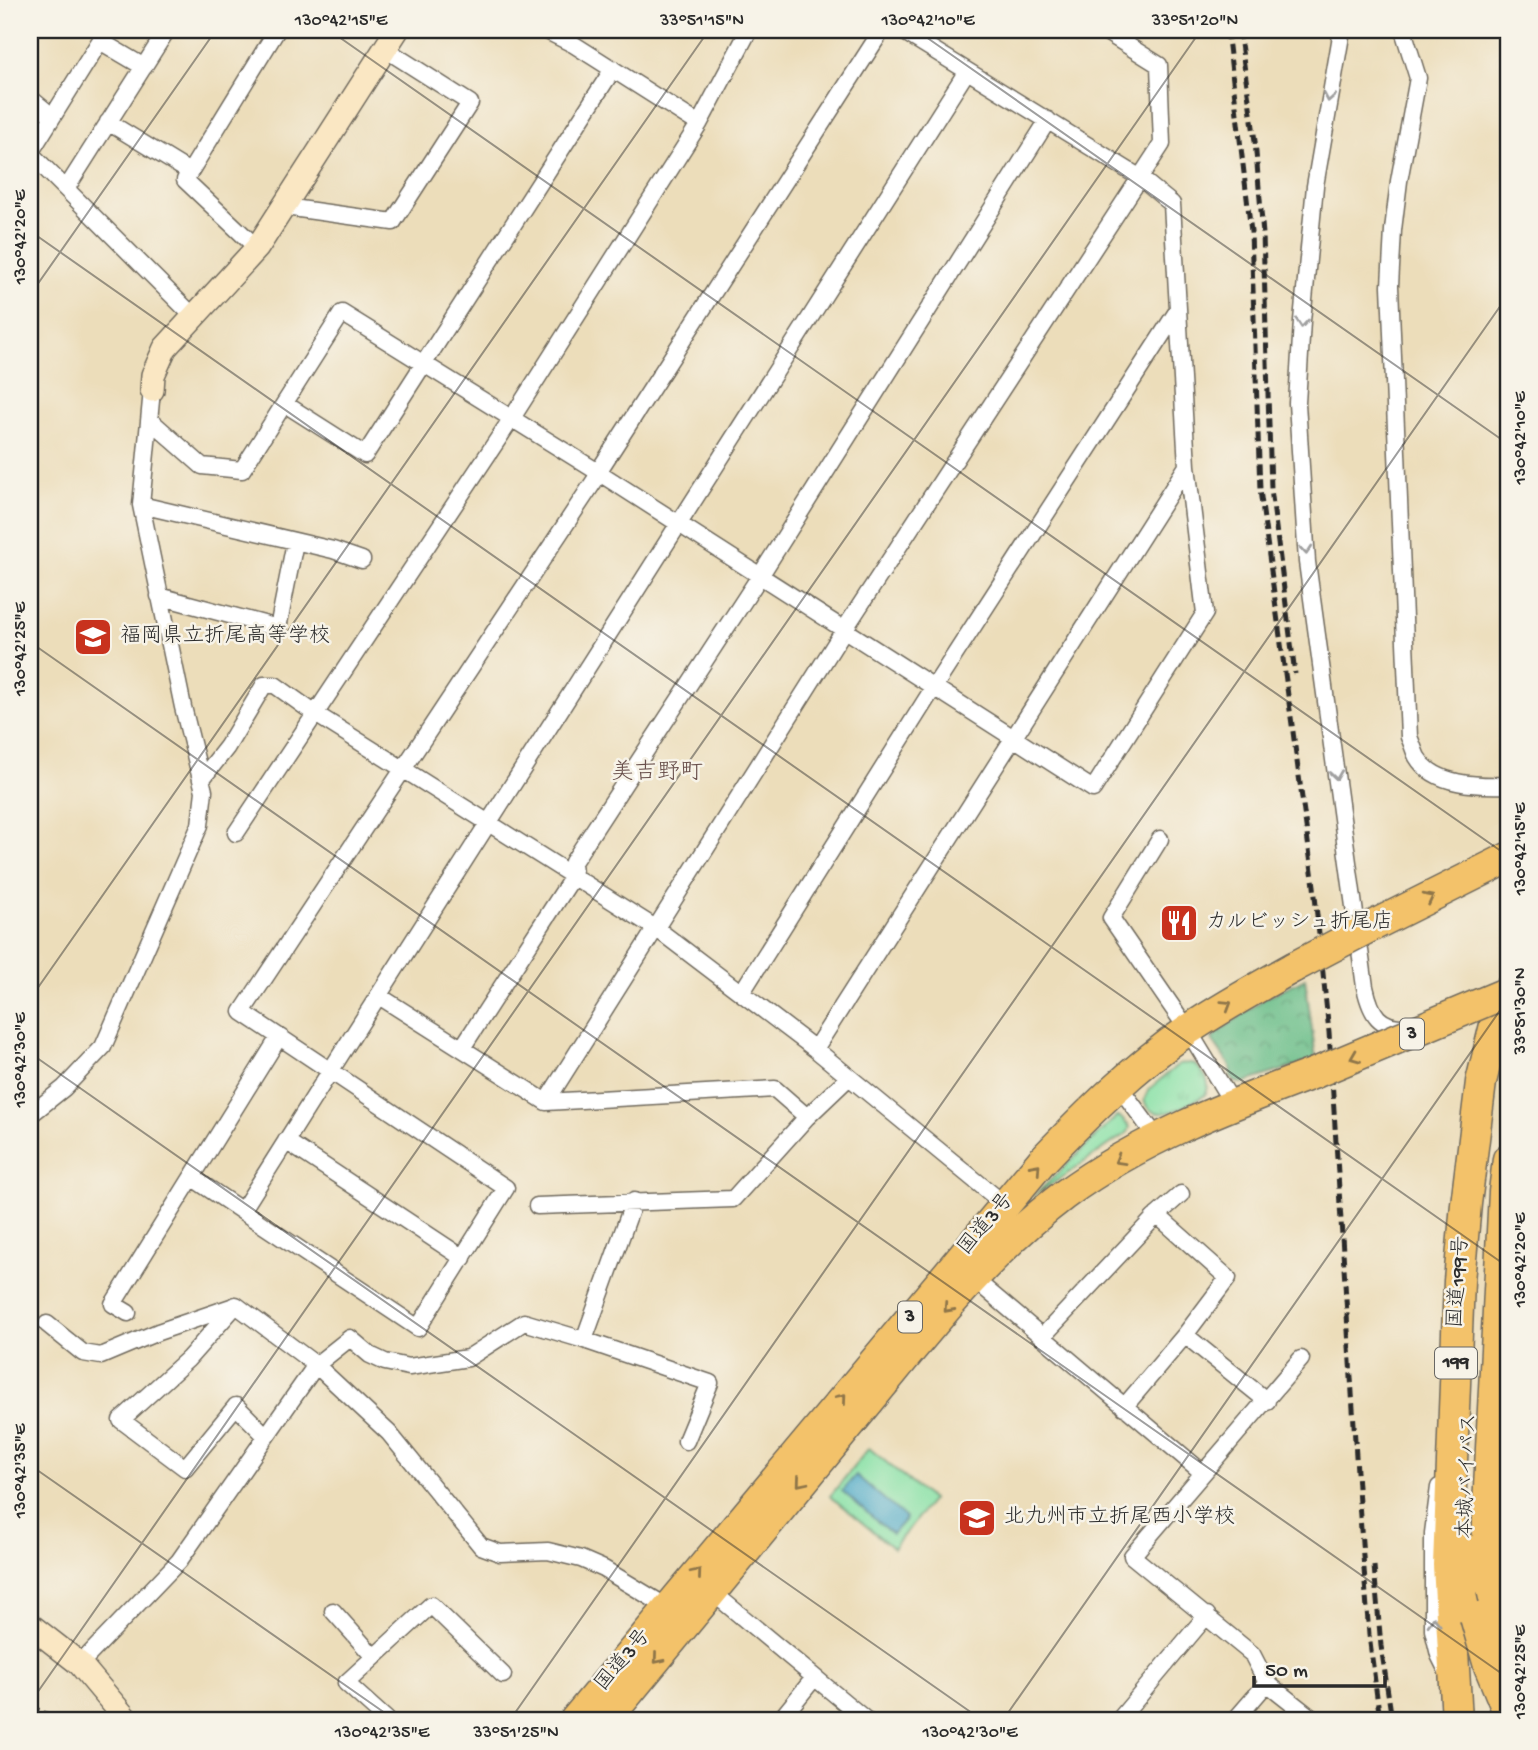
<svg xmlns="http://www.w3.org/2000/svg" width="1538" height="1750" font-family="'Gochi Hand','Klee One',sans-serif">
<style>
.grass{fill:url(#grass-tufts);stroke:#598668;stroke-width:2}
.forest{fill:url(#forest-crowns);stroke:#4c755b;stroke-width:2}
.garden{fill:#87e1a6;stroke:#598668;stroke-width:2}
.water{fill:#46a7c6;stroke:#386978;stroke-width:2}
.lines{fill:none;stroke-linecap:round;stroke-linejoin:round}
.street-casing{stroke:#6f695d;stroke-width:19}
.secondary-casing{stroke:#6f695d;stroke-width:26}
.highway-casing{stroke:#6f695d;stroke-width:33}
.street{stroke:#fff;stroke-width:16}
.secondary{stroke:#fae7c3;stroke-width:23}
.highway{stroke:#f3c26a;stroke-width:30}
.rail{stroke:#2b2b2b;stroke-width:5;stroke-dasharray:10 5;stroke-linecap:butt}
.highway-bridge-casing{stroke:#6f695d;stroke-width:33;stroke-linecap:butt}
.highway-bridge{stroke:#f3c26a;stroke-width:30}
.oneway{stroke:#a0a0a0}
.oneway2{stroke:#8f764a}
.ticks{fill:none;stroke:#2b2b2b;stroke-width:2;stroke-opacity:0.45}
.labels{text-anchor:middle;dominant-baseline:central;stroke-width:5;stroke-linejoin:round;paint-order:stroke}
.shield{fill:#f7f3e8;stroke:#686764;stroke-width:2}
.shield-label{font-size:19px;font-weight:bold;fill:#2b2b2b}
.poi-label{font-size:21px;fill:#2b2b2b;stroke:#f7f3e8;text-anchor:start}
.street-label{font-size:21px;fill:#2b2b2b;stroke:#f7f3e8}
.neighbourhood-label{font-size:23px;fill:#69504c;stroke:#f7f3e8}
.neatline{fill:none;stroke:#2b2b2b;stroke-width:2.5}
.ticks-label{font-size:18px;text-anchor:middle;fill:#2b2b2b}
</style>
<defs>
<pattern id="grass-tufts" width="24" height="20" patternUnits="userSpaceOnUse" patternTransform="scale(1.75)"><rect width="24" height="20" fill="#87e1a6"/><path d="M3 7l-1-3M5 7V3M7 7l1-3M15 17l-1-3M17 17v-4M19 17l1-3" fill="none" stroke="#75c18f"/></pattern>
<pattern id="forest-crowns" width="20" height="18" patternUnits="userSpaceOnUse" patternTransform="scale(1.75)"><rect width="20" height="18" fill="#6dbf8b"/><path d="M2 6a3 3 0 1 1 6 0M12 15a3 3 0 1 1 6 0" fill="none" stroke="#5a9b72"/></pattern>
</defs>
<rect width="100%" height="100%" fill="#f7f3e8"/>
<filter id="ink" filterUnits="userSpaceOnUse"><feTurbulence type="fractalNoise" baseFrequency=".0143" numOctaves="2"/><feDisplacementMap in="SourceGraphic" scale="14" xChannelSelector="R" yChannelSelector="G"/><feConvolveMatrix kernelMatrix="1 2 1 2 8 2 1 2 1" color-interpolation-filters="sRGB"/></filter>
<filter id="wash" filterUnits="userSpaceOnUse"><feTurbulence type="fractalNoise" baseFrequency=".00686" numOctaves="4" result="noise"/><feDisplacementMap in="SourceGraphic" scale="28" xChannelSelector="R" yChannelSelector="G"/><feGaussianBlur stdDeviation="1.57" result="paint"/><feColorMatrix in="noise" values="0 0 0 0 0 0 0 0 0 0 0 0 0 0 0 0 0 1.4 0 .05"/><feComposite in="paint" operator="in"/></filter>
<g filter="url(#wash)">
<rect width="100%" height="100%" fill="#ecddba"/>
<!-- grass -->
<path class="grass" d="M 1193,1063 C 1203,1071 1214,1083 1204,1096 C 1186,1104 1154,1128 1144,1100 L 1149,1089 L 1179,1064 Z
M 1116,1117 L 1120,1117 L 1130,1127 L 1128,1132 L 1033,1197 Z"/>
<!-- forest -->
<path class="forest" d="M 1305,978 L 1316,1059 L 1243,1083 L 1235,1082 L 1231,1077 L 1230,1066 L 1212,1040 L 1217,1033 L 1265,998 Z"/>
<!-- garden -->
<path class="garden" d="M 869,1448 L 932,1500 L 893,1548 L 830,1496 Z"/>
<!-- water -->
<path class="water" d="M 856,1475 L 906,1518 L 892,1534 L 842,1491 Z"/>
</g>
<g filter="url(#ink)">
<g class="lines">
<defs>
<path id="street" d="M 167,30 L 66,189 L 194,317
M 545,30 L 573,44 L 699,124
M 882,30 L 598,472 L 595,480 L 242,1012 L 506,1188 L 418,1328 L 242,1211 L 331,1070 L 967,71
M 1342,30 L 1315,186 L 1302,321 L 1297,403 L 1307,562 L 1365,987 C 1371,1014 1379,1029 1409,1027
M 1403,30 L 1418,78 L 1399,181 L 1393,230 L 1390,286 L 1409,737 C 1412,743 1414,751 1417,757 C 1434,786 1479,786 1508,785
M 30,98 L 52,116
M 108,122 L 188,171
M 66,189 L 30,153 L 100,41 L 144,67
M 285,207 L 393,222 L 470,103 L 385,49
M 257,248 L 185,180 L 277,30
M 285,404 L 365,455 L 613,69
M 150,420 L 202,466 L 242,470 L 342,313 L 598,472 L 1093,789 L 1205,613 L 1187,466 L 1172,204 L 1139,177 L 901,30
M 141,505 L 333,550 L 362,560
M 159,596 L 278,628 L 295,542
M 201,780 L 227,747 L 264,685 L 275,685 L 314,713 L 657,929 L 815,1049 L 1010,1209
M 236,833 L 512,418 L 699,124 L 749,30
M 1160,839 L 1111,918 L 1188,1030 L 1233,1104
M 742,992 L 934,687 L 1178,310
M 379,996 L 546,1102 L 775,1089 L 807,1117
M 462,1048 L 574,875 L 573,862 L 760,576 L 1048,120
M 815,1049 L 1187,466
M 1118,1085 L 1157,1138
M 546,1102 L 844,630 L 1162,144 L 1159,65 L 1103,30
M 30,1115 L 64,1088 L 103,1047 L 200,825 L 204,791 L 183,707 L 141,505 L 152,390
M 286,1141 L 463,1258
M 193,1178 L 242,1211
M 537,1206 L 733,1199 L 807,1117 L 848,1078
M 974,1279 L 1203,1473
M 128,1313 L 113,1304 L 279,1037
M 47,1324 L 83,1353 L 101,1356 L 158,1332 L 234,1306
M 1185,1335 L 1267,1401
M 1042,1337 L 1154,1218 L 1181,1194
M 584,1340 L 634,1201
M 1301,1359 L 1132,1556 L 1252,1654 L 1267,1683 L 1314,1720
M 1124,1407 L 1185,1335 L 1228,1278 L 1157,1215
M 266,1436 L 236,1406 L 185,1468 L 121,1420 L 188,1359 L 236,1305 L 316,1365 L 389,1433 L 481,1546 L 500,1553 L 548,1551 L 581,1559 L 604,1569 L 672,1610
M 1439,1487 L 1433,1533 L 1433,1630 L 1439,1655 L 1447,1671
M 711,1591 L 866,1720
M 333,1611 L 374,1657
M 80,1664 L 179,1561 L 316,1365 L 350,1338 L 370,1355 L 385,1362 L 409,1367 L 468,1358 L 524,1322 L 584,1340 L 710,1383 L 686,1441
M 387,1720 L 346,1683 L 431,1605 L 503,1675
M 780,1720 L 814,1678
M 1119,1720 L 1207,1615
M 1235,1720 L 1267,1683"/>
<path id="secondary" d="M 152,390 L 153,375 L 165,348 L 257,248 L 397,30
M 30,1625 L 80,1664 L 127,1720"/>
<path id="highway" d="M 1368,928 L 1508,858
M 1505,1211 L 1504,1192 L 1508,1159
M 1466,1549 L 1469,1583 L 1475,1617
M 1492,1589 L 1488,1550 L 1488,1507 L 1504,1192
M 1489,1666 L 1508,1712
M 575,1720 L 1041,1162 C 1087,1114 1134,1067 1188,1030 C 1222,1007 1258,987 1294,967
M 606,1720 C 693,1616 778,1510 865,1406 C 926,1332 987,1253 1064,1195 C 1140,1139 1227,1106 1315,1073
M 1457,1720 L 1448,1565 L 1459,1281 L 1466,1204 L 1481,1082 L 1495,1025 L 1508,991"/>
</defs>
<!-- street casing -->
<use href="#street" class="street-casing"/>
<!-- secondary casing -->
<use href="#secondary" class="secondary-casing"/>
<!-- highway casing -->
<use href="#highway" class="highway-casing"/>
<!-- street -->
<use href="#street" class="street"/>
<!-- secondary -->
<use href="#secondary" class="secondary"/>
<!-- highway -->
<use href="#highway" class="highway"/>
<!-- rail -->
<path class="rail" d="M 1227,30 L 1251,232 L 1260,490 L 1314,886 L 1329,1032 L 1359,1503 L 1369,1635 L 1380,1720
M 1239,30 L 1255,141 L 1263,234 L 1271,489 L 1295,674
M 1374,1566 L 1381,1646 L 1392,1720
M 30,1706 L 58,1720"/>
<defs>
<path id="highway-bridge" d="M 1294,967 L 1368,928
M 1315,1073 L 1508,992
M 1492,1589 L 1504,1643
M 1475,1617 L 1489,1666"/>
</defs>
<!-- highway-bridge casing -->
<use href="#highway-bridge" class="highway-bridge-casing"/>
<!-- highway-bridge -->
<use href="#highway-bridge" class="highway-bridge"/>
</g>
<!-- one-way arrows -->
<defs><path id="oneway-chevron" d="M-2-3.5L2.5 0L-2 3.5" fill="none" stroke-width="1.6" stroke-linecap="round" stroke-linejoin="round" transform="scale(1.75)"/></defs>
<g class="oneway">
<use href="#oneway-chevron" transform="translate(1329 97) rotate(100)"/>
<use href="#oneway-chevron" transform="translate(1302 323) rotate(95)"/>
<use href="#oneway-chevron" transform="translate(1306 550) rotate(85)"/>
<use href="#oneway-chevron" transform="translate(1336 775) rotate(82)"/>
<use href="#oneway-chevron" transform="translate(1434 1622) rotate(-92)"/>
</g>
<g class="oneway2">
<use href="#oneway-chevron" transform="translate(1429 898) rotate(-27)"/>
<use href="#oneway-chevron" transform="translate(1227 1005) rotate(-32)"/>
<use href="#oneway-chevron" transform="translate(1355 1057) rotate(158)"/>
<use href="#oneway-chevron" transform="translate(1119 1160) rotate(150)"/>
<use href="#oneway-chevron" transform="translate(1036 1168) rotate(-48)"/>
<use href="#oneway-chevron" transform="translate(948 1308) rotate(132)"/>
<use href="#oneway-chevron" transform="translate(842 1398) rotate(-50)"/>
<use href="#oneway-chevron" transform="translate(801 1482) rotate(130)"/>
<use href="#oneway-chevron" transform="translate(697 1573) rotate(-50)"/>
<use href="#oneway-chevron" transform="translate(658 1659) rotate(130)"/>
</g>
</g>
<!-- ticks -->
<path class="ticks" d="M 329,30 L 1508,856M 916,30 L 1508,444M 1503,30 L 1508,33M 30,231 L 1508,1267M 30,295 L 216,30M 30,642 L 1508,1678M 30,999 L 709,30M 30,1053 L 982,1720M 30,1465 L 395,1720M 30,1703 L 1201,30M 510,1720 L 1508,295M 1003,1720 L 1508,999M 1496,1720 L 1508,1702"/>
<!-- icons -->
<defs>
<symbol id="school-square" viewBox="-11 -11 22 22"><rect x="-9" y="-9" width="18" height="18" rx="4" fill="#c8321e" stroke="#f7f3e8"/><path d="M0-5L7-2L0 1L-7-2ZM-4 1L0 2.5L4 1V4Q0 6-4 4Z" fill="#fff"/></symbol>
<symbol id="restaurant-square" viewBox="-11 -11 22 22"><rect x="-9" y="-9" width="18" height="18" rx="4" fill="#c8321e" stroke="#f7f3e8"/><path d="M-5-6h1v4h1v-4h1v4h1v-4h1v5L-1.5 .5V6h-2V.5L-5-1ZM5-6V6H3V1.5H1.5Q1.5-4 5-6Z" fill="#fff"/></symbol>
</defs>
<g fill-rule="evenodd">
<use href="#school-square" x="71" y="615" width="44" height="44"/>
<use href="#restaurant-square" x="1157" y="901" width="44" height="44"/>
<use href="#school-square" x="955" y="1496" width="44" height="44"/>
</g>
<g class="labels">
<!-- shield labels -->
<g class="shield">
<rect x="1400" y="1018.5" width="24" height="31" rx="5"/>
<rect x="898" y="1301.5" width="24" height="31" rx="5"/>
<rect x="1435" y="1347.5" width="42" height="31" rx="5"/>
</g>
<g class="shield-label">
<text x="1412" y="1034">3</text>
<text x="910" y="1317">3</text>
<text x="1456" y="1363">199</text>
</g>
<!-- poi labels -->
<g class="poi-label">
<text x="120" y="637">福岡県立折尾高等学校</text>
<text x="1206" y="923">カルビッシュ折尾店</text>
<text x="1004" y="1518">北九州市立折尾西小学校</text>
</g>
<!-- street labels -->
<g class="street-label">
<text transform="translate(987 1225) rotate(-50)">国道3号</text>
<text transform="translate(1460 1282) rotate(-86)">国道199号</text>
<text transform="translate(1469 1476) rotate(-88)">本城バイパス</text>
<text transform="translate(624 1661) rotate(-50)">国道3号</text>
</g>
<!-- neighbourhood labels -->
<g class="neighbourhood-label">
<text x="657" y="773">美吉野町</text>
</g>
</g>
<!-- margin -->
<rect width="1538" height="1750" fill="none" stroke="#f7f3e8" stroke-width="77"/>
<!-- scale -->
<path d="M1254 1676v10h131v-10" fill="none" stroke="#2b2b2b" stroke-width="3.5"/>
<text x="1265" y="1676" font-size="21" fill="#2b2b2b" stroke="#f7f3e8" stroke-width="5" paint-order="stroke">50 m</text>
<rect x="38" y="38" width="1462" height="1674" class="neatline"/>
<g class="ticks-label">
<text x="341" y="25">130°42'15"E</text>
<text x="702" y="25">33°51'15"N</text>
<text x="928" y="25">130°42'10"E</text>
<text x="1195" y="25">33°51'20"N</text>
<text transform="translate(19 237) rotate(-90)" y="6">130°42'20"E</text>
<text transform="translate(1519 438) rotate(-90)" y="6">130°42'10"E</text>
<text transform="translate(19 649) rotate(-90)" y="6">130°42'25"E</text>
<text transform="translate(1519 849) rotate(-90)" y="6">130°42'15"E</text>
<text transform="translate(1519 1011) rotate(-90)" y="6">33°51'30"N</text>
<text transform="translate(19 1060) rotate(-90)" y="6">130°42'30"E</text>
<text transform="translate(1519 1260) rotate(-90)" y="6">130°42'20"E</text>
<text transform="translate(19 1471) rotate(-90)" y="6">130°42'35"E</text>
<text transform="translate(1519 1672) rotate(-90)" y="6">130°42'25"E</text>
<text x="382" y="1737">130°42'35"E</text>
<text x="516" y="1737">33°51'25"N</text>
<text x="970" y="1737">130°42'30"E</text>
</g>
</svg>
